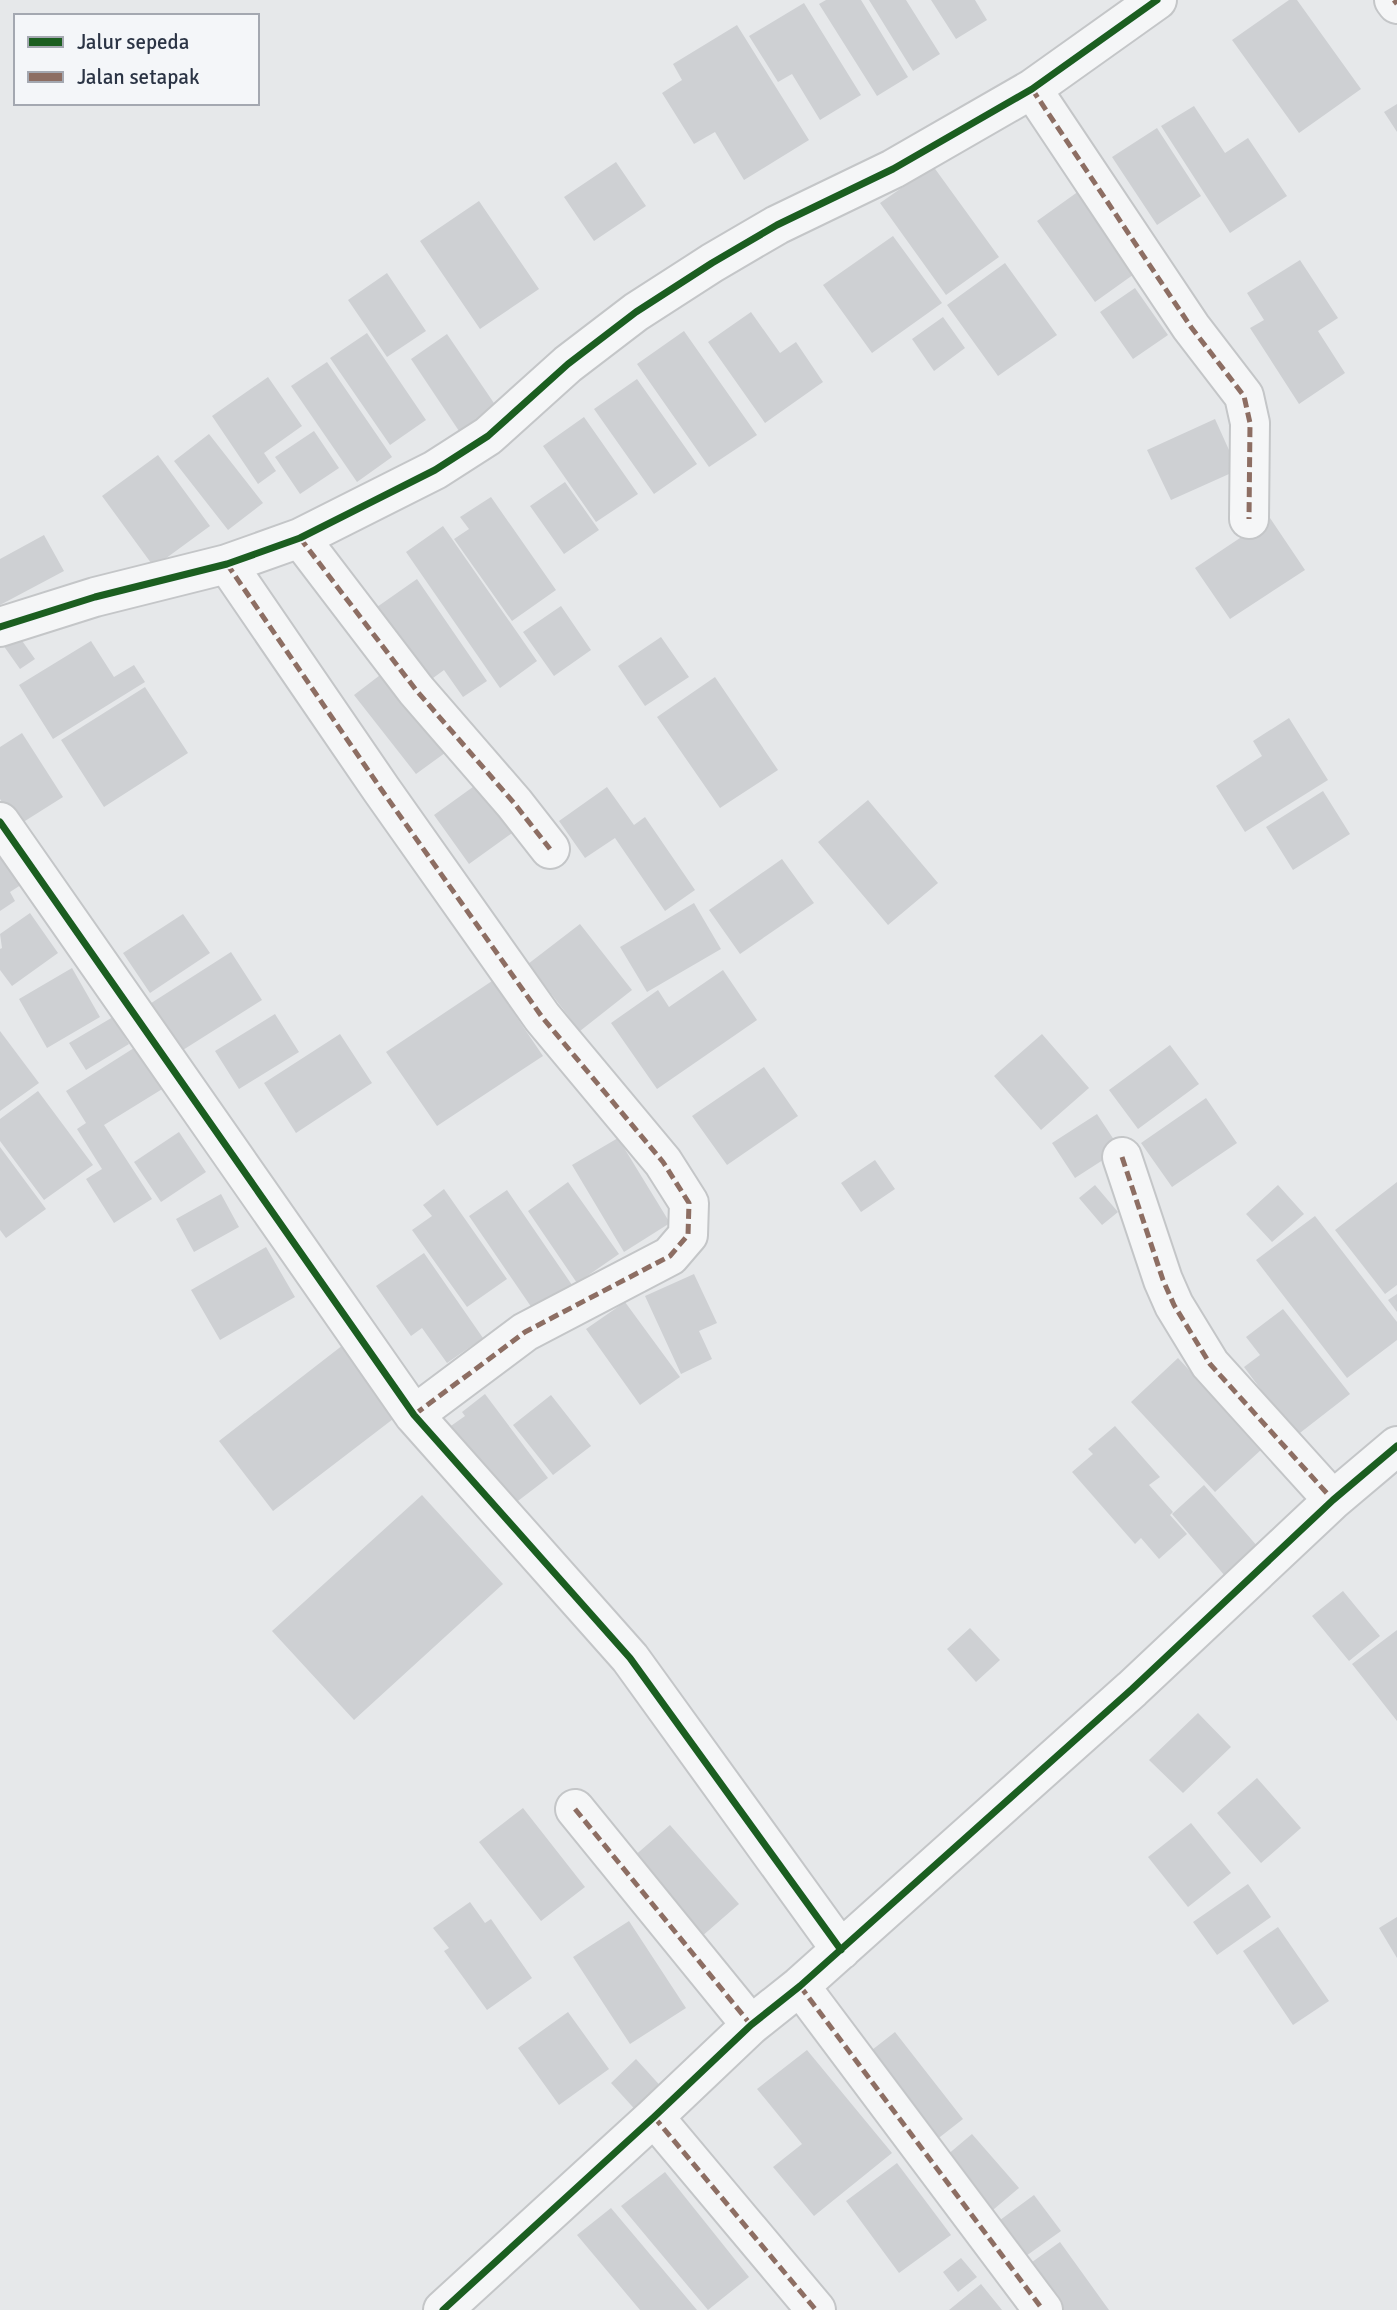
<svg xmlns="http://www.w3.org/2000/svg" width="1397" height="2310" font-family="Signika,sans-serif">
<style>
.building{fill:#ced0d3}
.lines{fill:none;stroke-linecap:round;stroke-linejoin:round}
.minor-casing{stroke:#c4c6c8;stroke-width:42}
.minor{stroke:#f5f6f7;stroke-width:38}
.quiet{stroke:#8d6e63;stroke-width:5;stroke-dasharray:10 5;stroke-linecap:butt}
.cycleway-casing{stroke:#f4f6f9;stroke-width:11}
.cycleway{stroke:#1b5e20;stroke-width:7}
</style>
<rect width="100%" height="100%" fill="#e6e8ea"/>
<!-- building -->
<path class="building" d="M 826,0 L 861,0 L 908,77 L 877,96 L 819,4 Z
M 869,0 L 906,0 L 940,54 L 913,71 Z
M 931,0 L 975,0 L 987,20 L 956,39 Z
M 1289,0 L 1297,0 L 1361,89 L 1299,133 L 1232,40 Z
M 804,3 L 861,95 L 820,120 L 792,74 L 778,82 L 749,36 Z
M 737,25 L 809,140 L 744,180 L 715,132 L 694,144 L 662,93 L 682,80 L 673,64 Z
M 1397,104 L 1397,132 L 1384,112 Z
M 1194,106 L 1225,153 L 1248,138 L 1287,196 L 1230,233 L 1161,126 Z
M 1157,128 L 1201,196 L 1157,225 L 1112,157 Z
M 616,162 L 646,206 L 594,241 L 564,197 Z
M 933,166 L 999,257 L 946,295 L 880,203 Z
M 1086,186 L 1144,267 L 1095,302 L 1037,221 Z
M 479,201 L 539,289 L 480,329 L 420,241 Z
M 893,236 L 942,303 L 872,353 L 823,285 Z
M 1300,260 L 1338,318 L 1318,331 L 1345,373 L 1299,404 L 1250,328 L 1264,320 L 1247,293 Z
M 1005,263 L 1057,335 L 998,376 L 947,305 Z
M 387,273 L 426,331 L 387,357 L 348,300 Z
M 1135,288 L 1168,335 L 1133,359 L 1100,312 Z
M 751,312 L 780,353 L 796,342 L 823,382 L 765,423 L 708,342 Z
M 943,317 L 965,348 L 934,371 L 912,339 Z
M 684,331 L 757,435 L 709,467 L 637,364 Z
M 367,333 L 426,420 L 390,445 L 330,358 Z
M 447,334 L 498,409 L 461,434 L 411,359 Z
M 327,362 L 392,457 L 357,482 L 291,386 Z
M 268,377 L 302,426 L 264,453 L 276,471 L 258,484 L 212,416 Z
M 637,379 L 697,464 L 654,494 L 594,409 Z
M 584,417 L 638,494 L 596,522 L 543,446 Z
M 1215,419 L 1238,470 L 1171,500 L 1147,450 Z
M 314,431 L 339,468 L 300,494 L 275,457 Z
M 209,434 L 263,503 L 228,530 L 174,461 Z
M 158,455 L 210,526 L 154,567 L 102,496 Z
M 565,482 L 599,530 L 564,554 L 530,506 Z
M 491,497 L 556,590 L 512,621 L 454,539 L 469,529 L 460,517 Z
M 1270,518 L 1305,570 L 1230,619 L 1195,568 Z
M 443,526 L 537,661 L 500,688 L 406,552 Z
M 44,535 L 64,571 L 0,605 L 0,559 Z
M 417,579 L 487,681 L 463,697 L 444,670 L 429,681 L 377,607 Z
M 561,606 L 591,650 L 554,676 L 523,632 Z
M 18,635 L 35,659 L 20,669 L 3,645 Z
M 661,637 L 689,677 L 645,706 L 618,666 Z
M 91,641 L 114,677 L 134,665 L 145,682 L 53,739 L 19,685 Z
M 388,669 L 449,750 L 416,774 L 354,695 Z
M 715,677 L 778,770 L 720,808 L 657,717 Z
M 145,687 L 188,753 L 104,807 L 61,740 Z
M 1289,718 L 1328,780 L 1245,832 L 1216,786 L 1262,756 L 1253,741 Z
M 22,733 L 63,797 L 17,826 L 0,799 L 0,747 Z
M 484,779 L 519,828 L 469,864 L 434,815 Z
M 607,787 L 634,825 L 645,817 L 695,890 L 665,911 L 615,838 L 585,858 L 559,821 Z
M 1323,791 L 1350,834 L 1293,870 L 1266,827 Z
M 868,800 L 938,883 L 888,925 L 818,842 Z
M 0,837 L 30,879 L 10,892 L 15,901 L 0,911 Z
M 782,859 L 814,903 L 740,954 L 709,910 Z
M 694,903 L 721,949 L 647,992 L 620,947 Z
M 30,913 L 58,953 L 12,986 L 0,970 L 0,949 L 2,948 L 0,934 Z
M 183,914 L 210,953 L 150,993 L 123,953 Z
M 580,924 L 632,990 L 580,1031 L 528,964 Z
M 231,952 L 262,1000 L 175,1055 L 145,1007 Z
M 72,968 L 100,1017 L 47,1048 L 19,999 Z
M 723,970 L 757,1020 L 657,1089 L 611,1023 L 658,990 L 669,1007 Z
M 492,981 L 543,1056 L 437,1126 L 386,1052 Z
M 275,1014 L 299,1052 L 239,1089 L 215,1051 Z
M 113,1017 L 129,1044 L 86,1070 L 69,1043 Z
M 0,1031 L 39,1083 L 0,1111 Z
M 340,1034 L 372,1083 L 296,1133 L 264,1083 Z
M 1042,1034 L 1089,1088 L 1041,1130 L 994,1076 Z
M 145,1041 L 172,1083 L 104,1125 L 152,1199 L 114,1223 L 86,1179 L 102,1169 L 77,1129 L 86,1123 L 66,1091 Z
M 1170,1045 L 1199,1084 L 1138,1129 L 1109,1090 Z
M 764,1067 L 798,1116 L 727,1165 L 692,1116 Z
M 38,1091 L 93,1165 L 44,1200 L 0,1141 L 0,1119 Z
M 1206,1098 L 1237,1143 L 1172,1187 L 1141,1143 Z
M 1097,1114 L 1120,1149 L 1075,1178 L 1052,1143 Z
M 179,1132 L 206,1172 L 161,1202 L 134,1162 Z
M 618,1138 L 670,1223 L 624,1252 L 572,1165 Z
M 0,1147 L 46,1209 L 6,1238 L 0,1230 Z
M 875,1160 L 895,1189 L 861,1212 L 841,1183 Z
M 568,1182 L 619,1254 L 577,1283 L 528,1211 Z
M 1397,1182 L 1397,1285 L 1385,1294 L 1335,1230 Z
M 1095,1185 L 1118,1212 L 1102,1225 L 1079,1198 Z
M 1278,1185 L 1304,1214 L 1272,1242 L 1246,1214 Z
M 444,1189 L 507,1279 L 467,1307 L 412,1230 L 432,1216 L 423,1205 Z
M 507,1190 L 572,1285 L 534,1311 L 469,1216 Z
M 221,1194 L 239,1227 L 194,1252 L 176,1219 Z
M 1315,1216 L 1397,1322 L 1397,1340 L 1347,1378 L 1256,1260 Z
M 266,1247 L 295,1297 L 220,1340 L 191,1290 Z
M 424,1253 L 483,1338 L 447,1363 L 422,1328 L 411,1336 L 376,1286 Z
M 694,1274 L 717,1323 L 699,1331 L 712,1359 L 681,1374 L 645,1296 Z
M 1397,1294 L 1397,1312 L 1388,1300 Z
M 625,1302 L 680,1377 L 640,1405 L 586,1329 Z
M 1283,1309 L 1350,1394 L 1296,1436 L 1244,1367 L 1260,1355 L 1246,1337 Z
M 343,1345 L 397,1416 L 273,1511 L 219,1441 Z
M 1178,1358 L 1262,1449 L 1215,1492 L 1131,1402 Z
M 485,1394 L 548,1478 L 510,1507 L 448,1428 L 465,1416 L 462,1412 Z
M 551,1395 L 591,1446 L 553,1475 L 513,1425 Z
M 1115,1426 L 1160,1477 L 1149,1485 L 1173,1512 L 1170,1515 L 1187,1534 L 1159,1559 L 1141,1538 L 1135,1544 L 1072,1472 L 1093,1454 L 1088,1449 Z
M 1204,1485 L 1258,1547 L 1225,1576 L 1172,1514 Z
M 422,1495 L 503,1584 L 354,1720 L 272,1631 Z
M 1343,1591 L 1380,1636 L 1349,1661 L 1312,1616 Z
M 970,1628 L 1000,1660 L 976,1682 L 947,1649 Z
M 1397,1630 L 1397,1721 L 1352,1664 Z
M 1198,1713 L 1231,1747 L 1183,1793 L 1149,1760 Z
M 1257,1778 L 1301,1828 L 1261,1863 L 1217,1813 Z
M 523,1808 L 585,1887 L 541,1921 L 479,1842 Z
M 1191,1823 L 1231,1873 L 1188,1907 L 1148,1857 Z
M 670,1825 L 739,1904 L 693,1944 L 625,1864 Z
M 1248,1884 L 1271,1917 L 1217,1955 L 1193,1922 Z
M 470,1902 L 485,1923 L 491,1919 L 532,1978 L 487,2010 L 444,1951 L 449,1948 L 433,1928 Z
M 1397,1917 L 1397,1958 L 1379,1928 Z
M 629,1921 L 686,2008 L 630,2044 L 573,1957 Z
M 1278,1927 L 1329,2001 L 1293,2025 L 1243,1951 Z
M 568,2012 L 609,2069 L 559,2105 L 518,2048 Z
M 895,2032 L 963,2119 L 931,2144 L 863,2057 Z
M 807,2050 L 892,2153 L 814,2216 L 773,2167 L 802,2144 L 757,2089 Z
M 636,2059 L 665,2091 L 640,2115 L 611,2083 Z
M 972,2134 L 1019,2188 L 987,2215 L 940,2161 Z
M 897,2163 L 951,2235 L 899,2273 L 846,2201 Z
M 665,2172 L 749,2277 L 708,2310 L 621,2206 Z
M 1034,2195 L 1061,2231 L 1019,2261 L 992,2226 Z
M 611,2208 L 697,2310 L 640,2310 L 577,2235 Z
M 1060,2242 L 1109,2310 L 1050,2310 L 1021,2270 Z
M 961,2258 L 977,2277 L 958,2292 L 943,2272 Z
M 981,2284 L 1002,2310 L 949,2310 Z"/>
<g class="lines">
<defs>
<path id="minor" d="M 1394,0 L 1397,4
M 1032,89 L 1191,327 L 1244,396 L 1250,423 L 1249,519
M 300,538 L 416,690 L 514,803 L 550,849
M 227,564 L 381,789 L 542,1017 L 663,1162 L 689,1203 L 688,1235 L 670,1256 L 525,1332 L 414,1415
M 0,627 L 95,597 L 227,564 L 300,538 L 435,470 L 488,436 L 568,364 L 636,312 L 712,263 L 777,225 L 893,169 L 1032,89 L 1157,0
M 0,822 L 414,1415 L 630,1658 L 841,1950
M 1122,1157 L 1163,1280 L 1174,1305 L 1210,1364 L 1333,1500
M 575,1809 L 751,2025
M 800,1986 L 1043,2310
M 654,2117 L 816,2310
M 443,2310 L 654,2117 L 751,2025 L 800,1986 L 1132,1689 L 1333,1500 L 1397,1446"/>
</defs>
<!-- minor casing -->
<use href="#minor" class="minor-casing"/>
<!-- minor -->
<use href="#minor" class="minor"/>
<!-- quiet -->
<path class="quiet" d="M 1394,0 L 1397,4
M 1032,89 L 1191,327 L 1244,396 L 1250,423 L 1249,519
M 300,538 L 416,690 L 514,803 L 550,849
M 227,564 L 381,789 L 542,1017 L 663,1162 L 689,1203 L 688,1235 L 670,1256 L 525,1332 L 414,1415
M 1122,1157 L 1163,1280 L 1174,1305 L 1210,1364 L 1333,1500
M 575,1809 L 751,2025
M 800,1986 L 1043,2310
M 654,2117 L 816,2310"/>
<defs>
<path id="cycleway" d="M 0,627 L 95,597 L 227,564 L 300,538 L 435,470 L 488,436 L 568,364 L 636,312 L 712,263 L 777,225 L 893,169 L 1032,89 L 1157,0
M 0,822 L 414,1415 L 630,1658 L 841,1950
M 443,2310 L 654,2117 L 751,2025 L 800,1986 L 1132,1689 L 1333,1500 L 1397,1446"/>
</defs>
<!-- cycleway casing -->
<use href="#cycleway" class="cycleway-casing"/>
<!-- cycleway -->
<use href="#cycleway" class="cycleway"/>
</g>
<!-- legend -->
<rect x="14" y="14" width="245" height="91" fill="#f4f6f9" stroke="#a4a8b1" stroke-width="2"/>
<rect x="28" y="37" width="35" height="10" fill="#1b5e20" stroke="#a4a8b1" stroke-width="2"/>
<text x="77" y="49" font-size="21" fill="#2b3445">Jalur sepeda</text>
<rect x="28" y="72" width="35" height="10" fill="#8d6e63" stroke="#a4a8b1" stroke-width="2"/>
<text x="77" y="84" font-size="21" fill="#2b3445">Jalan setapak</text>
</svg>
